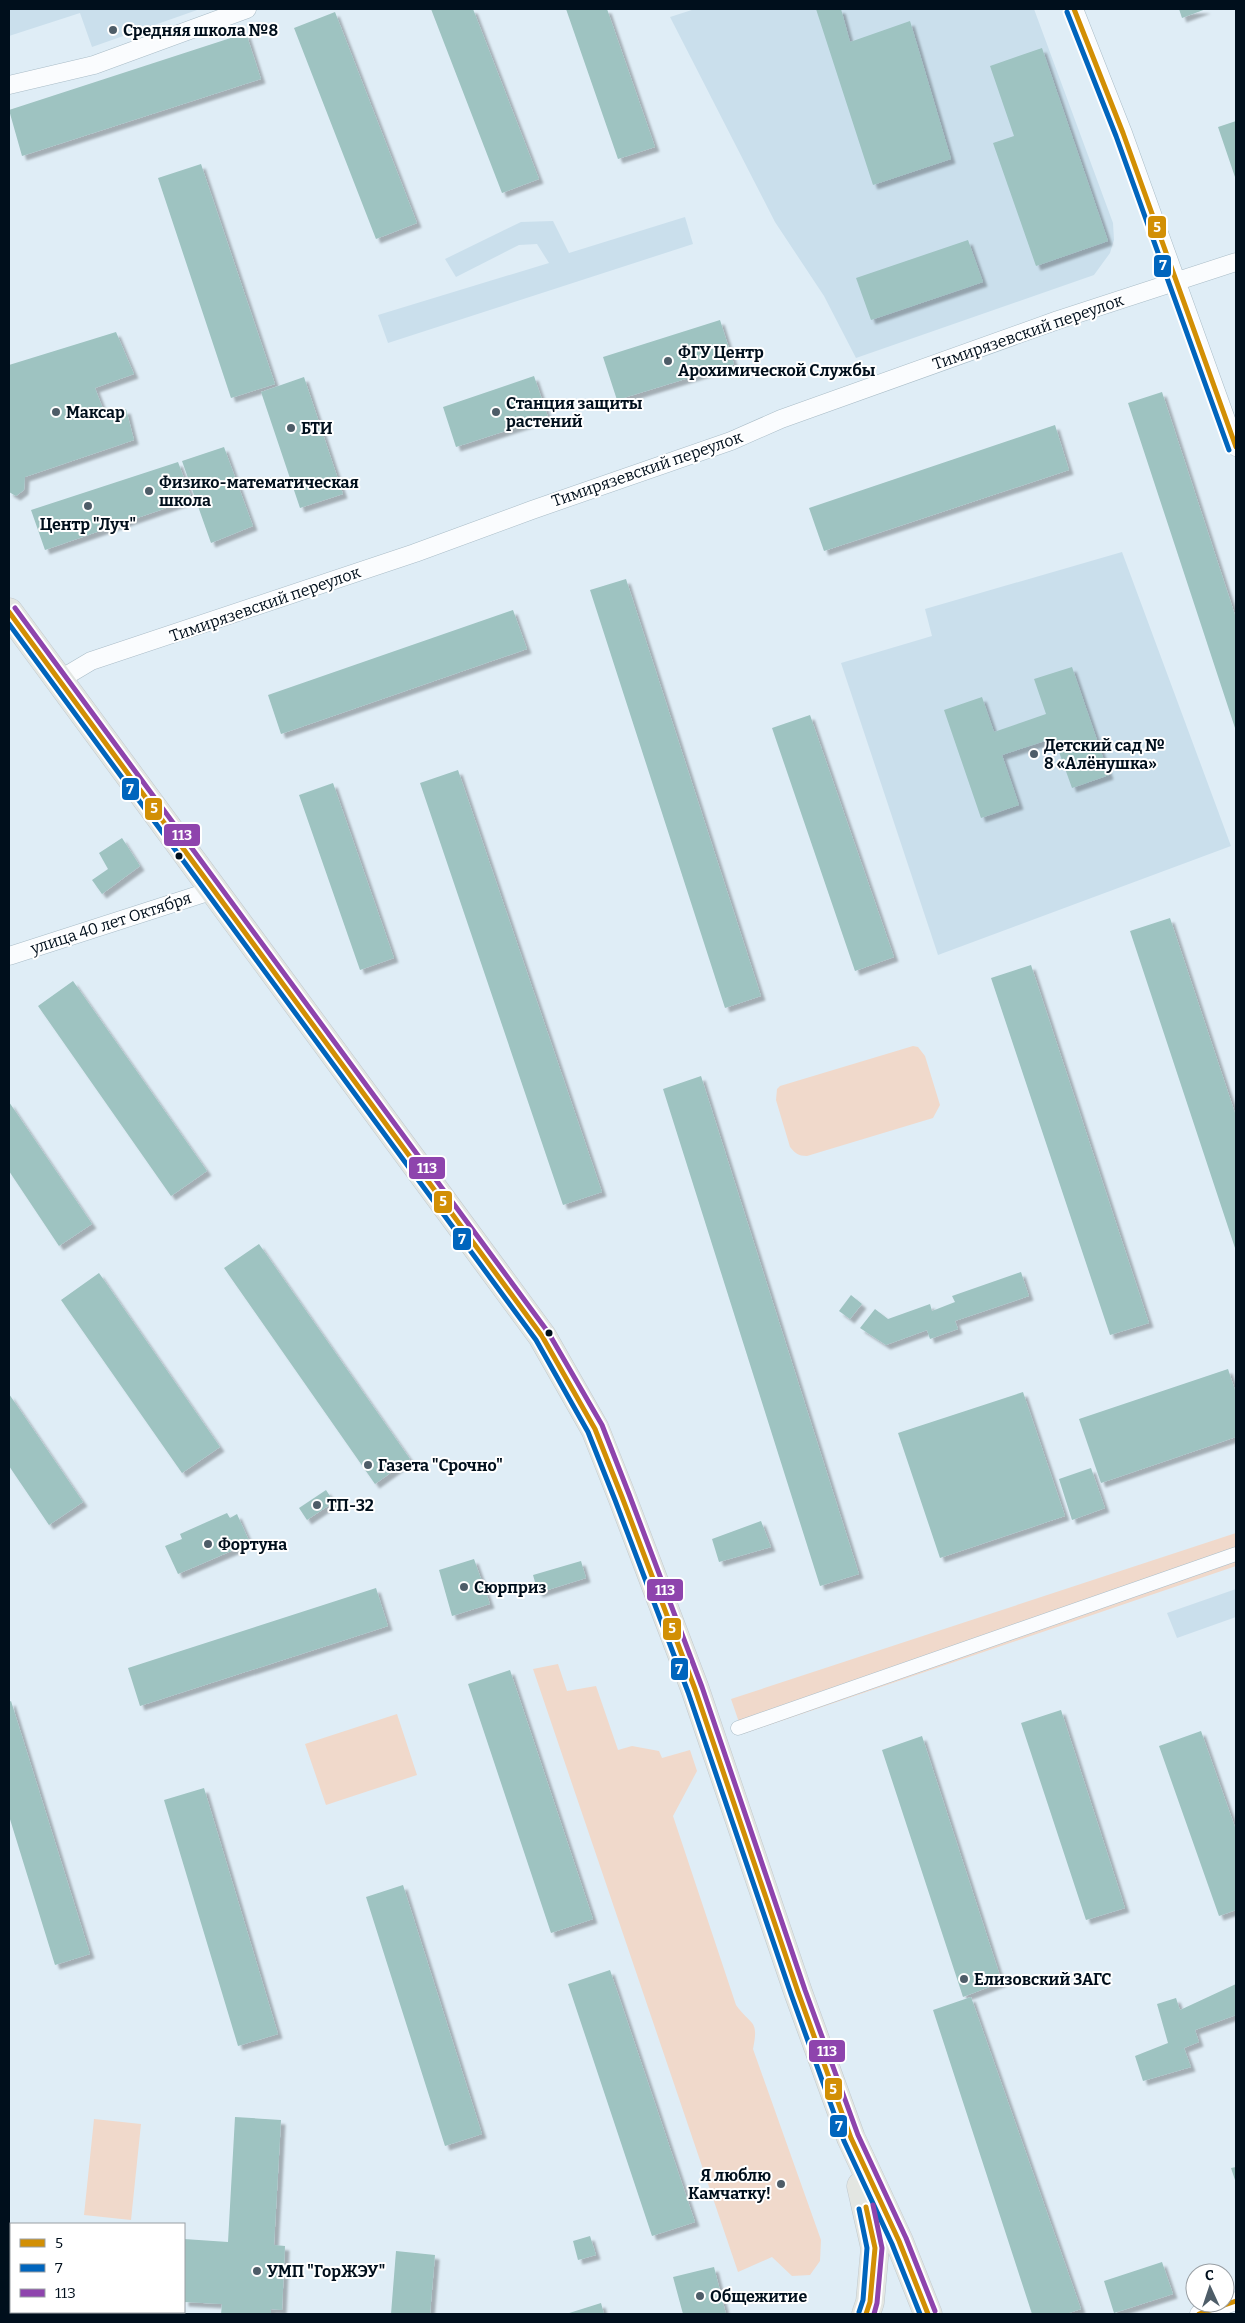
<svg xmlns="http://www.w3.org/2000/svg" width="1245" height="2323" font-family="Bitter,serif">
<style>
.built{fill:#cadfec}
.green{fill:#f0d9cb}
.building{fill:#9ec3c1;filter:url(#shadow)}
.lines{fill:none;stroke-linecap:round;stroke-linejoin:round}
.pedestrian-casing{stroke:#a9bcc7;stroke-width:15}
.minor-casing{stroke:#a9bcc7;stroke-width:19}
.primary-casing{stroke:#c1c9ce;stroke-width:29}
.pedestrian{stroke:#fafcfe;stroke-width:14}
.minor{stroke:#fafcfe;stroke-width:18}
.primary{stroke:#e3e6e2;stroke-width:28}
.bus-1-casing{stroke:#fff;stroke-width:9}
.bus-2-casing{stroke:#fff;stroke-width:9}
.bus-3-casing{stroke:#fff;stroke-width:9}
.bus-1{stroke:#d28f04;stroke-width:5}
.bus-2{stroke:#0065bd;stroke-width:5}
.bus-3{stroke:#8e44ad;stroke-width:5}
.poi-dot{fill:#4e5d68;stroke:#fff;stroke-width:2}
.bus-dot{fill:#000f1c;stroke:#fff;stroke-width:2}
.labels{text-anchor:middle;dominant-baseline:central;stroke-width:4;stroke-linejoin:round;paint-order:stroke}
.poi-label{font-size:16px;font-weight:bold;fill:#000f1c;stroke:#fff;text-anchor:start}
.street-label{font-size:16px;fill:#000f1c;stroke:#fff}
.line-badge{stroke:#fff;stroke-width:2}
.badge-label{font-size:14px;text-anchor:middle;font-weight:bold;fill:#fff}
</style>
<defs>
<filter id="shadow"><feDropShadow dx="4.5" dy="4.5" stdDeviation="1" flood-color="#0004"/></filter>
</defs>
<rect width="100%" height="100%" fill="#dfedf6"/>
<!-- built -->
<path class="built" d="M 9,9 L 200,9 L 92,47 L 80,13 L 9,36 Z
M 695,9 L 1034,9 L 1113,223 L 1114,240 L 1110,253 L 1094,275 L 856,358 L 824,296 L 775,222 L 670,17 Z
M 685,217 L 693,244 L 388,343 L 378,315 L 549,263 L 537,244 L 519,245 L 456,277 L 445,259 L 521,222 L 553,221 L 569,253 Z
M 1122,552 L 1231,846 L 938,955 L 841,663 L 932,636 L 925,609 Z
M 1236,1589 L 1236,1617 L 1177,1638 L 1167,1613 Z"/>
<!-- green -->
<path class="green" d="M 913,1046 L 918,1047 L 925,1056 L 940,1105 L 933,1118 L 807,1156 C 798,1156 795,1153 790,1147 L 776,1100 L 777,1089 L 780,1086 Z
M 1236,1533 L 1236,1566 L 743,1734 L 731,1699 Z
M 558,1664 L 567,1691 L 596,1686 L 618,1750 L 632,1746 L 659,1751 L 662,1758 L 690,1750 L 697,1771 L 673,1816 L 736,2005 C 752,2027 759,2019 753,2049 L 821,2240 L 820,2261 L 810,2275 L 792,2276 L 772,2257 L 738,2272 L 533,1669 Z
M 397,1714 L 417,1775 L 326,1805 L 305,1744 Z
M 94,2119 L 141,2124 L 131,2220 L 84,2215 Z"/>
<!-- building -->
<path class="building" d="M 431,9 L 473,9 L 539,179 L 502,193 Z
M 566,9 L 607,9 L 655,147 L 618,159 Z
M 816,9 L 841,9 L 850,42 L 910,21 L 951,159 L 873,185 Z
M 1179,9 L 1206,9 L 1182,18 Z
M 335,12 L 417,223 L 376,239 L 294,28 Z
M 246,33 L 261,79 L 22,156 L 9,110 Z
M 1042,48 L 1108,241 L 1036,266 L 993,143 L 1014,136 L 990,66 Z
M 1236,121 L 1236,180 L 1218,127 Z
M 201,164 L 275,384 L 231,398 L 158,178 Z
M 968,240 L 983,282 L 871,320 L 856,278 Z
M 720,320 L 734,364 L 617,400 L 603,357 Z
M 116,332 L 134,374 L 95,388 L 105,414 L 126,409 L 134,440 L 25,477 L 24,490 L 16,496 L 9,492 L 9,365 Z
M 534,376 L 548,417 L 456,447 L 443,407 Z
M 304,377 L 343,494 L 300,508 L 261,392 Z
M 1162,392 L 1236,618 L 1236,731 L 1128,403 Z
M 1055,425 L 1069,470 L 824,551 L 809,508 Z
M 224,447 L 253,526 L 211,543 L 182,461 Z
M 178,462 L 192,499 L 45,550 L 31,510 Z
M 626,579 L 761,996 L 725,1008 L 590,590 Z
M 513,610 L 527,649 L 281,734 L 268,695 Z
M 1072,667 L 1109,775 L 1072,788 L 1054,738 L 1002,755 L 1019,805 L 981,818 L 944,710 L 982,697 L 994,732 L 1046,714 L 1034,679 Z
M 810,715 L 894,957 L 855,971 L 772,728 Z
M 458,770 L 602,1192 L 563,1205 L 420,783 Z
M 333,783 L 394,958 L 360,970 L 299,795 Z
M 122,838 L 140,866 L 102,894 L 92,880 L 108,869 L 99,853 Z
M 1170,918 L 1236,1116 L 1236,1251 L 1130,931 Z
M 1031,965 L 1149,1323 L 1110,1335 L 991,978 Z
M 73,981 L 207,1171 L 171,1196 L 38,1006 Z
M 701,1076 L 859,1574 L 820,1586 L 663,1089 Z
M 9,1102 L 92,1224 L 59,1246 L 9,1171 Z
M 259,1244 L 410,1459 L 375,1484 L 224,1268 Z
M 1021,1272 L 1029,1296 L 955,1321 L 958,1329 L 930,1339 L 927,1330 L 886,1345 L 860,1328 L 875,1309 L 888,1319 L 930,1304 L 932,1311 L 955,1302 L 952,1296 Z
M 99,1273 L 220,1447 L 182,1473 L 61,1300 Z
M 851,1295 L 862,1304 L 850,1319 L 839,1311 Z
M 1228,1369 L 1236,1393 L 1236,1437 L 1101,1483 L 1079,1419 Z
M 1023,1392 L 1065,1516 L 940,1558 L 898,1433 Z
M 9,1394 L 83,1502 L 49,1525 L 9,1466 Z
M 1091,1468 L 1105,1508 L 1072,1520 L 1059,1479 Z
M 326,1490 L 334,1502 L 307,1520 L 299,1508 Z
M 227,1513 L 230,1518 L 237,1514 L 250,1543 L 178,1574 L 165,1546 L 182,1539 L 180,1534 Z
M 761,1521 L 771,1547 L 719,1562 L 712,1539 Z
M 474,1559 L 490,1604 L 452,1616 L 439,1570 Z
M 581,1561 L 586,1578 L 538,1593 L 533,1575 Z
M 376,1588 L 388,1626 L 140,1706 L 128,1668 Z
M 510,1670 L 593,1919 L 551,1933 L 468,1684 Z
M 11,1701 L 90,1954 L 55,1965 L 9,1816 L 9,1702 Z
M 1061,1710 L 1125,1908 L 1086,1920 L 1021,1723 Z
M 1201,1731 L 1236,1830 L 1236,1910 L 1219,1916 L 1159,1746 Z
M 922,1736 L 1002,1982 L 963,1997 L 882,1750 Z
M 204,1788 L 278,2034 L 238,2046 L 164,1800 Z
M 403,1885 L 482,2134 L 445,2146 L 366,1897 Z
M 610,1970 L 695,2222 L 652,2236 L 568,1984 Z
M 1236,1984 L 1236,2015 L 1195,2030 L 1199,2042 L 1184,2048 L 1191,2067 L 1143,2081 L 1135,2056 L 1168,2043 L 1157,2004 L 1176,1998 L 1180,2010 Z
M 971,1997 L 1081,2309 L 1066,2314 L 1032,2314 L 933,2010 Z
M 235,2117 L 281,2120 L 274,2245 L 285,2246 L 282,2310 L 271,2309 L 271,2314 L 221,2314 L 222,2304 L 184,2302 L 184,2239 L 228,2242 Z
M 1236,2167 L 1236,2183 L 1231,2168 Z
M 590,2236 L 596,2255 L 578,2260 L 573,2241 Z
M 396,2251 L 435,2255 L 430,2314 L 391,2314 Z
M 1162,2262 L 1173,2294 L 1114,2313 L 1104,2281 Z
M 714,2267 L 726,2314 L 683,2314 L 673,2277 Z
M 601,2303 L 604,2314 L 566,2314 Z"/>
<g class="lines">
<defs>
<path id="pedestrian" d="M 738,1728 L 1236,1554"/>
<path id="minor" d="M 1074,9 L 1123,133 L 1236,447
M 9,85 L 94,65 L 247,9
M 59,680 L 91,661 L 415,553 L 532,510 L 731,441 L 781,419 L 1058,320 L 1236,262
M 9,956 L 214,890
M 1199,2314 L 1236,2301"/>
<path id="primary" d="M 9,612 L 542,1336 L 595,1429 L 622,1497 L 695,1689 L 798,1992 L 851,2138 L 899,2241 L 928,2314
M 861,2186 L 875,2248 L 870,2302 L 866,2314"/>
</defs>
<!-- pedestrian casing -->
<use href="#pedestrian" class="pedestrian-casing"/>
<!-- minor casing -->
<use href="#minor" class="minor-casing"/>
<!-- primary casing -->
<use href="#primary" class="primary-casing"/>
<!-- pedestrian -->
<use href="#pedestrian" class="pedestrian"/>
<!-- minor -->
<use href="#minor" class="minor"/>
<!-- primary -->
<use href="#primary" class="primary"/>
<defs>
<path id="bus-1" d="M 1074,9 L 1123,133 L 1236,447
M 9,612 L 542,1336 L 595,1429 L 622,1497 L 695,1689 L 798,1992 L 851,2138 L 899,2241 L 928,2314
M 866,2207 L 875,2248 L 870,2302 L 866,2314
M 1199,2314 L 1236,2301"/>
<path id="bus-2" d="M 1067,12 L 1116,136 L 1229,450
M 9,624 L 536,1340 L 588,1432 L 615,1500 L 688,1692 L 791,1994 L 844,2141 L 892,2244 L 920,2314
M 859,2209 L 867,2248 L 863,2300 L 859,2312"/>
<path id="bus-3" d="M 15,608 L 548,1332 L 602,1425 L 629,1494 L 702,1687 L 805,1990 L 858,2135 L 906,2238 L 935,2311
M 873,2205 L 882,2248 L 877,2303 L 874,2314"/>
</defs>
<!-- bus-1 casing -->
<use href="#bus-1" class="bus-1-casing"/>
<!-- bus-2 casing -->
<use href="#bus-2" class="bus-2-casing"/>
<!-- bus-3 casing -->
<use href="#bus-3" class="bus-3-casing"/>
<!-- bus-1 -->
<use href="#bus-1" class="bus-1"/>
<!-- bus-2 -->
<use href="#bus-2" class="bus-2"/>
<!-- bus-3 -->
<use href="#bus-3" class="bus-3"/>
</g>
<!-- markers -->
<g class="poi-dot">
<circle cx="113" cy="30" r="5"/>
<circle cx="668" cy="361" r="5"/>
<circle cx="56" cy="412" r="5"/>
<circle cx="496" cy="412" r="5"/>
<circle cx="291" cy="428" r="5"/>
<circle cx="149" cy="491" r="5"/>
<circle cx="88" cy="506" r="5"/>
<circle cx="1034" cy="754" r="5"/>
<circle cx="368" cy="1465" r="5"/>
<circle cx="317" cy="1505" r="5"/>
<circle cx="208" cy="1544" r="5"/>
<circle cx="464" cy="1587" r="5"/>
<circle cx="964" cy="1979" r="5"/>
<circle cx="781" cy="2184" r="5"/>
<circle cx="257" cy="2271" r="5"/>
<circle cx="700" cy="2296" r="5"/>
</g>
<g class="bus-dot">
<circle cx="179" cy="856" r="4.5"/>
<circle cx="549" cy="1333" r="4.5"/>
</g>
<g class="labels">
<!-- poi labels -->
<g class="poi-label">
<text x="123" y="30">Средняя школа №8</text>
<text x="678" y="352">ФГУ Центр<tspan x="678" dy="18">Арохимической Службы</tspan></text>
<text x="506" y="403">Станция защиты<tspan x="506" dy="18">растений</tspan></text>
<text x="66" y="412">Максар</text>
<text x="301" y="428">БТИ</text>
<text x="159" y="482">Физико-математическая<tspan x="159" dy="18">школа</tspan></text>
<text x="88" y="524" text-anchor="middle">Центр "Луч"</text>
<text x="1044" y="745">Детский сад №<tspan x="1044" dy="18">8 «Алёнушка»</tspan></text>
<text x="378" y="1465">Газета "Срочно"</text>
<text x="327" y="1505">ТП-32</text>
<text x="218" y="1544">Фортуна</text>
<text x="474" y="1587">Сюрприз</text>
<text x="974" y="1979">Елизовский ЗАГС</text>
<text x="771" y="2175" text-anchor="end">Я люблю<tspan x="771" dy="18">Камчатку!</tspan></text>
<text x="267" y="2271">УМП "ГорЖЭУ"</text>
<text x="710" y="2296">Общежитие</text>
</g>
<!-- street labels -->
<g class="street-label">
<text transform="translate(1028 332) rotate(-19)">Тимирязевский переулок</text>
<text transform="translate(647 469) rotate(-19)">Тимирязевский переулок</text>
<text transform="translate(265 604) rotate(-19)">Тимирязевский переулок</text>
<text transform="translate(111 923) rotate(-18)">улица 40 лет Октября</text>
</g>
</g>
<g class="line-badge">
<rect x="1147" y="215" width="20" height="24" rx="5" fill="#d28f04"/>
<rect x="1153" y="254" width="19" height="24" rx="5" fill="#0065bd"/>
<rect x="121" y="777" width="19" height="24" rx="5" fill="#0065bd"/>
<rect x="144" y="797" width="19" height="24" rx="5" fill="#d28f04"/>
<rect x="163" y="823" width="38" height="24" rx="5" fill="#8e44ad"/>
<rect x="408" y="1156" width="38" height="24" rx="5" fill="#8e44ad"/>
<rect x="433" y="1190" width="20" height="24" rx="5" fill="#d28f04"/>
<rect x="452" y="1227" width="20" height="24" rx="5" fill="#0065bd"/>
<rect x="646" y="1578" width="38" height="24" rx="5" fill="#8e44ad"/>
<rect x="662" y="1617" width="20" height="24" rx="5" fill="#d28f04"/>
<rect x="670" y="1657" width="19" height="24" rx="5" fill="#0065bd"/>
<rect x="808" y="2039" width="38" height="24" rx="5" fill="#8e44ad"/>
<rect x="824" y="2077" width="19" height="24" rx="5" fill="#d28f04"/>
<rect x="829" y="2114" width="19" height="24" rx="5" fill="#0065bd"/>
</g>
<g class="badge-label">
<text x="1157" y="232">5</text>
<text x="1163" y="270">7</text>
<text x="130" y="794">7</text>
<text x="154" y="813">5</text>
<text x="182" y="840">113</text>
<text x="427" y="1173">113</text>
<text x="443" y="1206">5</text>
<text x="462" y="1244">7</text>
<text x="665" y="1595">113</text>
<text x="672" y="1633">5</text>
<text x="679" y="1674">7</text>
<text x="827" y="2056">113</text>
<text x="833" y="2094">5</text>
<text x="839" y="2131">7</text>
</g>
<!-- border -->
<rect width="1245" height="2323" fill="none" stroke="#000f1c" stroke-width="20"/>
<!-- legend -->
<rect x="10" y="2223" width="175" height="90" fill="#ffffff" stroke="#999fa4"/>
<rect x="20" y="2239" width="25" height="8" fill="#d28f04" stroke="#999fa4"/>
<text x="55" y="2248" font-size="15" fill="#000f1c">5</text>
<rect x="20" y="2264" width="25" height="8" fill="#0065bd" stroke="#999fa4"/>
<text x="55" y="2273" font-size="15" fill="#000f1c">7</text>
<rect x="20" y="2289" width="25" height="8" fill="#8e44ad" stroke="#999fa4"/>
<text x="55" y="2298" font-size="15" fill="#000f1c">113</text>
<!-- north arrow -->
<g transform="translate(1210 2288) rotate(357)"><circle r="24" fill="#ffffff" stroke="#999fa4"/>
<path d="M0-4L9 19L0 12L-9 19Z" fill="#4e5d68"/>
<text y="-8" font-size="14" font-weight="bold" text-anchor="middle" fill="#000f1c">С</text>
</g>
</svg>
